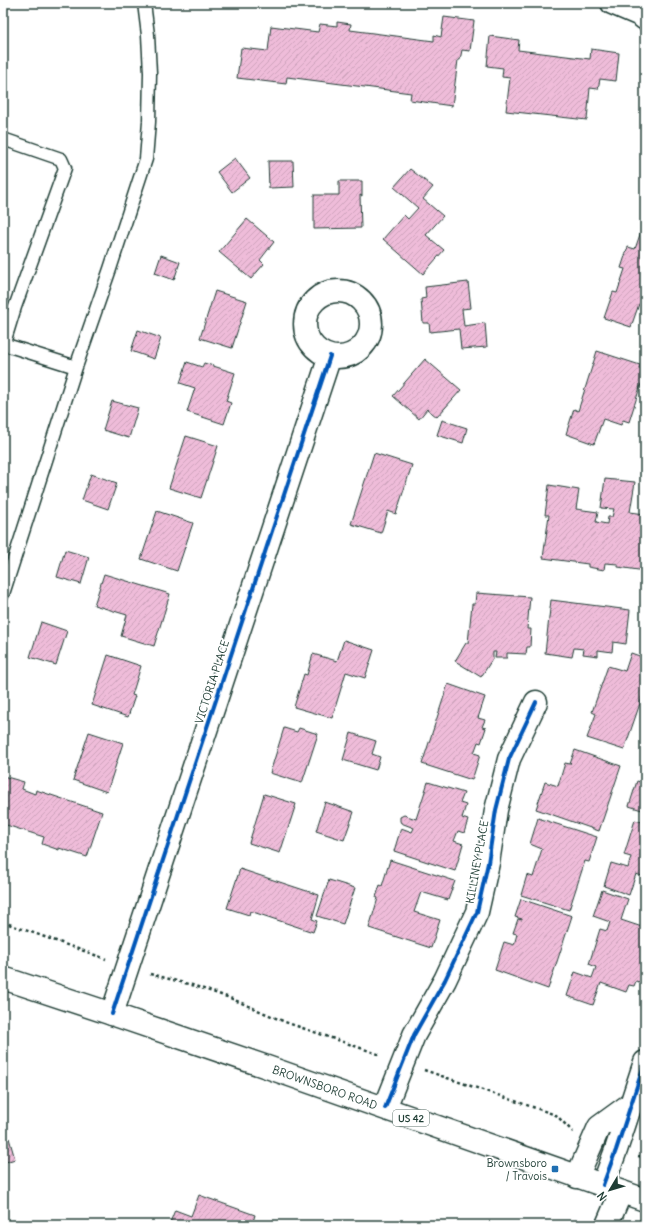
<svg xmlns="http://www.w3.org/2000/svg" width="648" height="1228" font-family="Delius,sans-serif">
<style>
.building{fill:url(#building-hatch);stroke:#1f3d34}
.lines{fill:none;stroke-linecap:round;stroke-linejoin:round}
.lane-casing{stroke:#1f3d34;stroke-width:15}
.street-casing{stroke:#1f3d34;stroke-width:25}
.primary-casing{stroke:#1f3d34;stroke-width:25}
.path{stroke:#1f3d34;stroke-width:2.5;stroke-dasharray:3 3;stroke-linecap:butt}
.lane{stroke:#fff;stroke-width:12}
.street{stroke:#fff;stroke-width:22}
.primary{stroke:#fff;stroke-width:22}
.cycleway-casing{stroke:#fff;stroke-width:6}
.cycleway{stroke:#0057b8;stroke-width:4}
.poi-dot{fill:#1f6fb2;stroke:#fff;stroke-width:1.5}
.labels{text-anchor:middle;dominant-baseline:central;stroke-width:3.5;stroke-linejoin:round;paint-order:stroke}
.shield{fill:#fff;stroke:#627771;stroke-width:1}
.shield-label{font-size:10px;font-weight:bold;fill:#1f3d34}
.street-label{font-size:11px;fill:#1f3d34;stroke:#fff}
.poi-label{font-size:11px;fill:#1f3d34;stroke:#fff;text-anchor:end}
</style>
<defs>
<pattern id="building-hatch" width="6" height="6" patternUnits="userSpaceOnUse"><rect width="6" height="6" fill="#efbcd9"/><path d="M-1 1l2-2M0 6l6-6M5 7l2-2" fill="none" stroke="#cca2bb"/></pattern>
</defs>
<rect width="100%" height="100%" fill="#fff"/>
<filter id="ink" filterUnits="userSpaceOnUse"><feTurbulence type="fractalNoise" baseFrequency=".025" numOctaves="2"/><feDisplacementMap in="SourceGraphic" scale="8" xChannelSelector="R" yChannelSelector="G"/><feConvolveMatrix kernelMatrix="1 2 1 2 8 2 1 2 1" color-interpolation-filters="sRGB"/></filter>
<g filter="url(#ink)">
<!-- building -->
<path class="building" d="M 444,17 L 474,21 L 470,51 L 462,50 L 460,60 L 458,60 L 452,106 L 410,100 L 411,93 L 287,77 L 286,84 L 237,78 L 241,48 L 268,51 L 271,26 L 318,32 L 320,24 L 337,26 L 337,22 L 351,24 L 350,30 L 434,41 L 434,35 L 441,37 Z
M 490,36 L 519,40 L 518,50 L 590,59 L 591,49 L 619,53 L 616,81 L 600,79 L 598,89 L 590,88 L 587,120 L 506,111 L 510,78 L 502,77 L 503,68 L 487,66 Z
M 235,158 L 250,178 L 232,192 L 217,172 Z
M 268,161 L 293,161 L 294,187 L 269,188 Z
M 410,169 L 433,187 L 423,199 L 443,216 L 426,235 L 444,250 L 423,274 L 383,239 L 404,215 L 408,219 L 418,208 L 394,187 Z
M 339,181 L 362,181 L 362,196 L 360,195 L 361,228 L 314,229 L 314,195 L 339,195 Z
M 247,219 L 274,242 L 260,260 L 264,264 L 251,279 L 219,252 Z
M 645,220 L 645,306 L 639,304 L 631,327 L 604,318 L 613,292 L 617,293 L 625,269 L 621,268 L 628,247 L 635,249 Z
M 161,255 L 180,262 L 174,280 L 155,273 Z
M 468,282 L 471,308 L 462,309 L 464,326 L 485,323 L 487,347 L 461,349 L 459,329 L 430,332 L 429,323 L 423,323 L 421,299 L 426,298 L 425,287 Z
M 215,291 L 247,301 L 232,348 L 200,338 Z
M 138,330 L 161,338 L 154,359 L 131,351 Z
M 597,351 L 640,365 L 639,369 L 645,371 L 645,386 L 641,384 L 629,422 L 623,420 L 621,425 L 603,419 L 594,444 L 566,434 L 574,409 L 578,411 Z
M 425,359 L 461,390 L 437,417 L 427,409 L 419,419 L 393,396 Z
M 187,362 L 202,367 L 204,363 L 235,373 L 226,401 L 231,403 L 224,424 L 187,412 L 195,388 L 180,383 Z
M 112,401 L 138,408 L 129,438 L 103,430 Z
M 442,420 L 467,428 L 463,443 L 437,435 Z
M 186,436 L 218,446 L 201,498 L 169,488 Z
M 374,453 L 412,465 L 396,514 L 388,511 L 381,533 L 351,524 Z
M 91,474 L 117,483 L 108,509 L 82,500 Z
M 605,479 L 635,482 L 630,512 L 645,514 L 645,571 L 618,567 L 618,564 L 605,563 L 604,570 L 588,567 L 588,564 L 543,558 L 549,515 L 545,515 L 549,485 L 579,490 L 576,509 L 598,512 L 596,522 L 607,524 L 608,517 L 612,517 L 614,509 L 601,508 Z
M 157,511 L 193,523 L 177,571 L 141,559 Z
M 65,550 L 89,557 L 81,584 L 57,577 Z
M 104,574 L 170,594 L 154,646 L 121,636 L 127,615 L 94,605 Z
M 476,593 L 530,597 L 527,629 L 531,629 L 530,647 L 527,647 L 526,654 L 507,653 L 507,658 L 495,658 L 496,652 L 493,652 L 493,658 L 481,677 L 455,661 L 466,643 L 468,643 L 472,604 L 475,604 Z
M 551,600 L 630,610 L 626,644 L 613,642 L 612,652 L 598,650 L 598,656 L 583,654 L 584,649 L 574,648 L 572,657 L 545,653 Z
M 41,622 L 67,631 L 56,665 L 30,657 Z
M 344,640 L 374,650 L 365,678 L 346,672 L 332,718 L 294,707 L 304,674 L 307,675 L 313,654 L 337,661 Z
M 631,653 L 645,658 L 645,689 L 624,750 L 587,738 L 596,714 L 592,712 L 608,666 L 625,671 Z
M 108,655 L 141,666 L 132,695 L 135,696 L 128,717 L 92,705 Z
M 448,684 L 485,697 L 478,718 L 485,720 L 482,727 L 486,728 L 481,743 L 478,742 L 474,753 L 480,755 L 472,780 L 422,764 Z
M 284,728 L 297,732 L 299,728 L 318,734 L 302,783 L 270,773 Z
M 89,732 L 123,743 L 107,792 L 73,780 Z
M 351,733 L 376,741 L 372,754 L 380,757 L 376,770 L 343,760 Z
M 575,750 L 621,766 L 599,831 L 536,809 L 545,782 L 558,786 L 565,763 L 570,764 Z
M 3,776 L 24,782 L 22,789 L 35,794 L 36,790 L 102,812 L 87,857 L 59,848 L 59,850 L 42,844 L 44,837 L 3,824 Z
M 637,781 L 645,784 L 645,811 L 629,806 Z
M 428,782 L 464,793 L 460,803 L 466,805 L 462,818 L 468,820 L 464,833 L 458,831 L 454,841 L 463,844 L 455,871 L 394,851 L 401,828 L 412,832 L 414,828 L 401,823 L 400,821 L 400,817 L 404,815 L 416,819 Z
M 264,794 L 296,804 L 280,853 L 249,843 Z
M 325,802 L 354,812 L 344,840 L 316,831 Z
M 645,814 L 645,877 L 636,874 L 629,895 L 604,886 L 611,863 L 628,868 L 631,857 L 624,855 L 635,820 L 642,822 Z
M 538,818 L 597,837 L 589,862 L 585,861 L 569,910 L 521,895 L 527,875 L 533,877 L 542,849 L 530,844 Z
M 390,860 L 455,881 L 448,900 L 421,892 L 414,912 L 440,920 L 431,948 L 369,928 L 378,898 L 376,897 L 380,885 L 382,886 Z
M 240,869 L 319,895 L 312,919 L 317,921 L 313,932 L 250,911 L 249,915 L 227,908 Z
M 329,880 L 355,888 L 343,924 L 317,916 Z
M 602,890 L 628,899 L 621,920 L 645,928 L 645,984 L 636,981 L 634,986 L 629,985 L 626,992 L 601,983 L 593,1005 L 567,996 L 575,972 L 592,978 L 596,967 L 589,964 L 600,929 L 607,931 L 610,922 L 593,916 Z
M 521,899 L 572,916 L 548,989 L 495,970 L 504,942 L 514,945 L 517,934 L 513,933 L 518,919 L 522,920 L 522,919 L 515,917 Z
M 9,1138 L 15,1159 L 3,1163 L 3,1140 Z
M 199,1195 L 255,1215 L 252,1225 L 169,1225 L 175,1210 L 191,1216 Z"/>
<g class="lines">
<defs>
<path id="lane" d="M 3,139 L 61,159 L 65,168 L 15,307 L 3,346
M 3,344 L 76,367 L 3,594
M 76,367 L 110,269 L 146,159 L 149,122 L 150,73 L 148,35 L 144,3"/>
<path id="street" d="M 612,3 L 640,15 L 645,19
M305 324a33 33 0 1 1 66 0a33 33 0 1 1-66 0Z
M 112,1014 L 330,356
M 385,1108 L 414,1035 L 445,980 L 477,912 L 488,863 L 496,810 L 509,759 L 536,702
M 577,1177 L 599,1127 L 632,1103
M 603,1185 L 616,1150 L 645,1062
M 607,1225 L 621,1192"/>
<g id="primary">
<path id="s1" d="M 3,978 L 112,1014 L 267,1067 L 645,1200"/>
</g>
</defs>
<!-- lane casing -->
<use href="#lane" class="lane-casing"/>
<!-- street casing -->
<use href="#street" class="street-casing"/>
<!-- primary casing -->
<use href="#primary" class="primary-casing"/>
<!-- path -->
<path class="path" d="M 3,922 L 106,959
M 150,974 L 192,985 L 230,998 L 285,1022 L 381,1055
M 424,1070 L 556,1115 L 573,1132
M 638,1156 L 645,1157"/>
<!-- lane -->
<use href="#lane" class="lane"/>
<!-- street -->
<use href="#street" class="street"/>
<!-- primary -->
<use href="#primary" class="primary"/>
<defs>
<path id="cycleway" d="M 112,1014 L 330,356
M 385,1108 L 414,1035 L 445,980 L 477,912 L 488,863 L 496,810 L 509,759 L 536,702
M 603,1185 L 616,1150 L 645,1062"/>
</defs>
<!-- cycleway casing -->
<use href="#cycleway" class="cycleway-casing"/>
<!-- cycleway -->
<use href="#cycleway" class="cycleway"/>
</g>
</g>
<!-- markers -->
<rect class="poi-dot" x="551" y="1165" width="8" height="8" rx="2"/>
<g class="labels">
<!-- shield labels -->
<rect class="shield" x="393" y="1110" width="36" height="16" rx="3"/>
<g class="shield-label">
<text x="411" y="1118">US 42</text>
</g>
<!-- street labels -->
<g class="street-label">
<text transform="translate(212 682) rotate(-72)">VICTORIA PLACE</text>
<text transform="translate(477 862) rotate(-80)">KILLINEY PLACE</text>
<text stroke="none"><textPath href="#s1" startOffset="340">BROWNSBORO ROAD</textPath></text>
</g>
<!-- poi labels -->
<g class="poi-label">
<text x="547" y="1163">Brownsboro<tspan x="547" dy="13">/ Travois</tspan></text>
</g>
</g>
<!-- margin -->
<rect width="648" height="1228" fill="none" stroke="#fff" stroke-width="16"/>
<rect x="8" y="8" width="632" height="1212" fill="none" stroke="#1f3d34" stroke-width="1.5" filter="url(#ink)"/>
<!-- north arrow -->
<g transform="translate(610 1190) rotate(232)" stroke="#ffffff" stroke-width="3" paint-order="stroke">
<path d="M0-3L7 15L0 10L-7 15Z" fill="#1f3d34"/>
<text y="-6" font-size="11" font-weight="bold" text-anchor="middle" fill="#1f3d34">N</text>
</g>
</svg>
